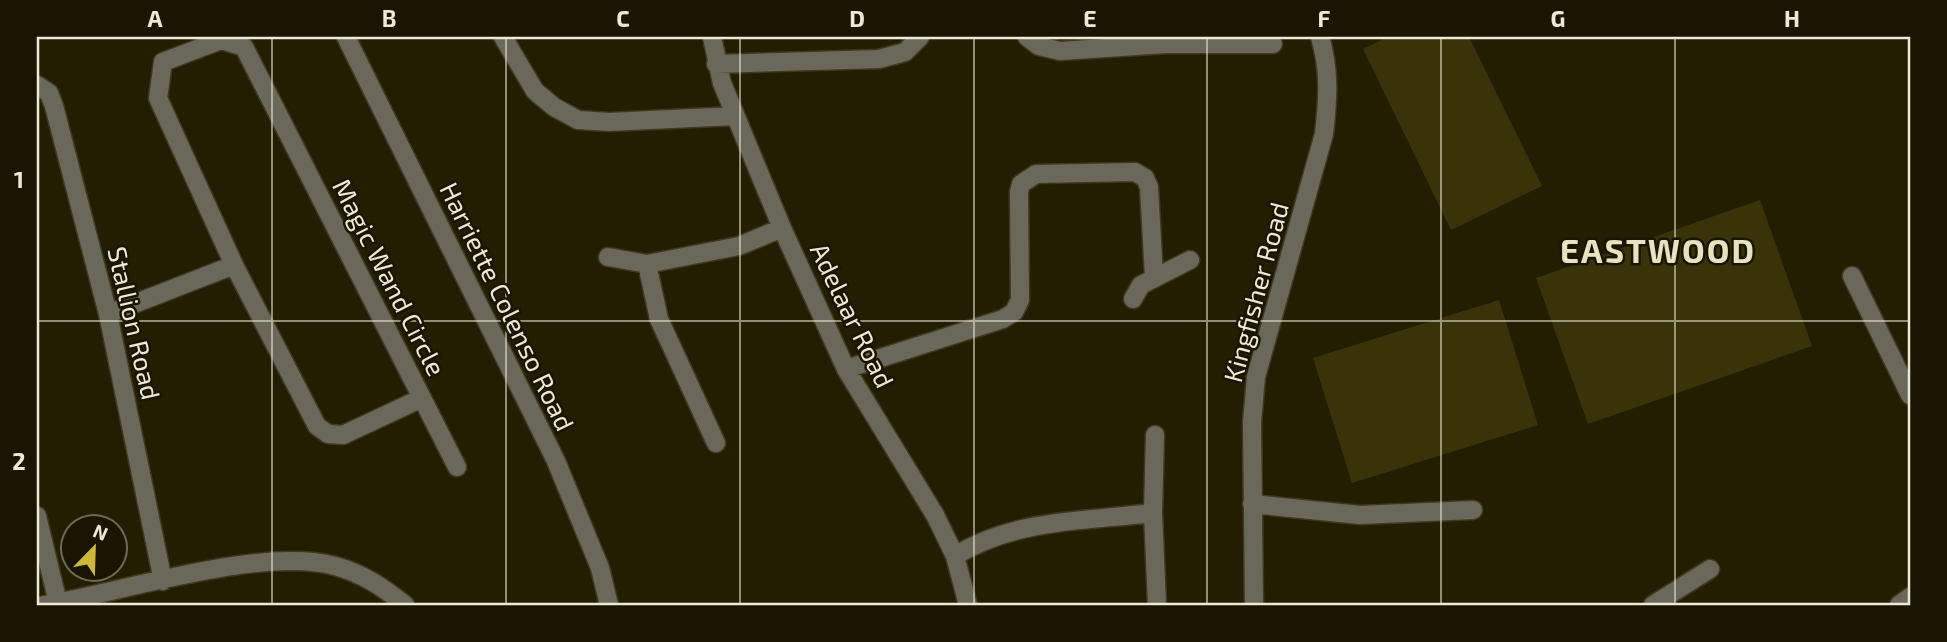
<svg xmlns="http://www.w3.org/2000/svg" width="1947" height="642" font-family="'Exo 2',sans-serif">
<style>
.green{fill:#3a3309}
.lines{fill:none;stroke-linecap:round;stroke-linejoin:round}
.minor-casing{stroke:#3f3a1f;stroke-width:21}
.minor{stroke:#6a685b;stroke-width:18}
.grid{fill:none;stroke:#ece9d7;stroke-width:2;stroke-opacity:0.55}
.labels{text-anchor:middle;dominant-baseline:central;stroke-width:5;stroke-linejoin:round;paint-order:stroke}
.street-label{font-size:26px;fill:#ece9d7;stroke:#1a1500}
.district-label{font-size:33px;font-weight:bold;letter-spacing:2px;fill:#e7e2bf;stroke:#1a1500}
.neatline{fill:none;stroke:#ece9d7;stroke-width:2.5}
.grid-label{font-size:23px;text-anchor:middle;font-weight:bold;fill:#ece9d7}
</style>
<rect width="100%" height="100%" fill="#231e01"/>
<!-- green -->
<path class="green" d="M 1388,37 L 1469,37 L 1542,186 L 1451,230 L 1363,49 Z
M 1760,200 L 1812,346 L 1588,424 L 1536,278 Z
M 1499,300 L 1538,425 L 1352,483 L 1313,358 Z"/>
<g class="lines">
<defs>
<path id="minor" d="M 346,37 L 556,461 L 600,568 L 609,605
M 503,37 L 535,91 L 554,107 L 578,120 L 609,122 L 734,116
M 712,37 L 722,83 L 782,228 L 846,369 L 935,515 L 955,556 L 968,605
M 1027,37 L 1039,46 L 1060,51 L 1166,44 L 1273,44
M 221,40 L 244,47 L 422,398 L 343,435 L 328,434 L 317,426 L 234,265 L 158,98 L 163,62 Z
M 716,64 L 879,59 L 905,52 L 920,37
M 37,85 L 49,93 L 54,106 L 108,314 L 163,581
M 608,257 L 647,264 L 739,246 L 782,228
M 647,264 L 659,319 L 716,443
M 1852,276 L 1910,395
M 1133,299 L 1141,285 L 1190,260
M 108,314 L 234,265
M 846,369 L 1003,319 L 1014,312 L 1020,300 L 1019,192 L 1021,184 L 1036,174 L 1135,172 L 1145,178 L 1149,187 L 1154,277
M 422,398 L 457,467
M 1155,435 L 1153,513 L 1157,605
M 1252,504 L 1360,515 L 1473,510
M 37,516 L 58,603
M 955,556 C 1014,519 1086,521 1153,513
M 44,605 C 123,592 261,546 335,566 C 362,573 384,588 405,605
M 1254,605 L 1252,422 L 1256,377 L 1324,134 C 1328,100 1330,70 1320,37
M 1653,605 L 1710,569
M 1899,605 L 1910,597"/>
</defs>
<!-- minor casing -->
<use href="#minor" class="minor-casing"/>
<!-- minor -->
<use href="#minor" class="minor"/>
</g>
<!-- grid -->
<path class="grid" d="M 272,37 L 272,605M 506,37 L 506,605M 740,37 L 740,605M 974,37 L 974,605M 1207,37 L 1207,605M 1441,37 L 1441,605M 1675,37 L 1675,605M 37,321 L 1910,321"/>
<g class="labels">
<!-- street labels -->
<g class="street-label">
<text transform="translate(390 277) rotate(63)">Magic Wand Circle</text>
<text transform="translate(1255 292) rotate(-75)">Kingfisher Road</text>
<text transform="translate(508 306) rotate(64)">Harriette Colenso Road</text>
<text transform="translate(853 315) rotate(64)">Adelaar Road</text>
<text transform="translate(135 323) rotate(77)">Stallion Road</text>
</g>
<!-- district labels -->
<g class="district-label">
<text x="1658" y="250">EASTWOOD</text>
</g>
</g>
<!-- border -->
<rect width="1947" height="642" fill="none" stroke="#1a1500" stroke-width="77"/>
<!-- north arrow -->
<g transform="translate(94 548) rotate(23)"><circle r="33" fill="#1a1500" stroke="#6e6a56" stroke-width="2"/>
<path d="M0-5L12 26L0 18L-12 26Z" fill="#ceb837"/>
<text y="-10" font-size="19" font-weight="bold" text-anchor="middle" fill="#ece9d7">N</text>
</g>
<rect x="38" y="38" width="1871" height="566" class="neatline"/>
<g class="grid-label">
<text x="155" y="27">A</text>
<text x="389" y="27">B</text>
<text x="623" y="27">C</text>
<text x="857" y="27">D</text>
<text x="1090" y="27">E</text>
<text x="1324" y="27">F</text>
<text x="1558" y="27">G</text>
<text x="1792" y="27">H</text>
<text x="19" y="188">1</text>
<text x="19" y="470">2</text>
</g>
</svg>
